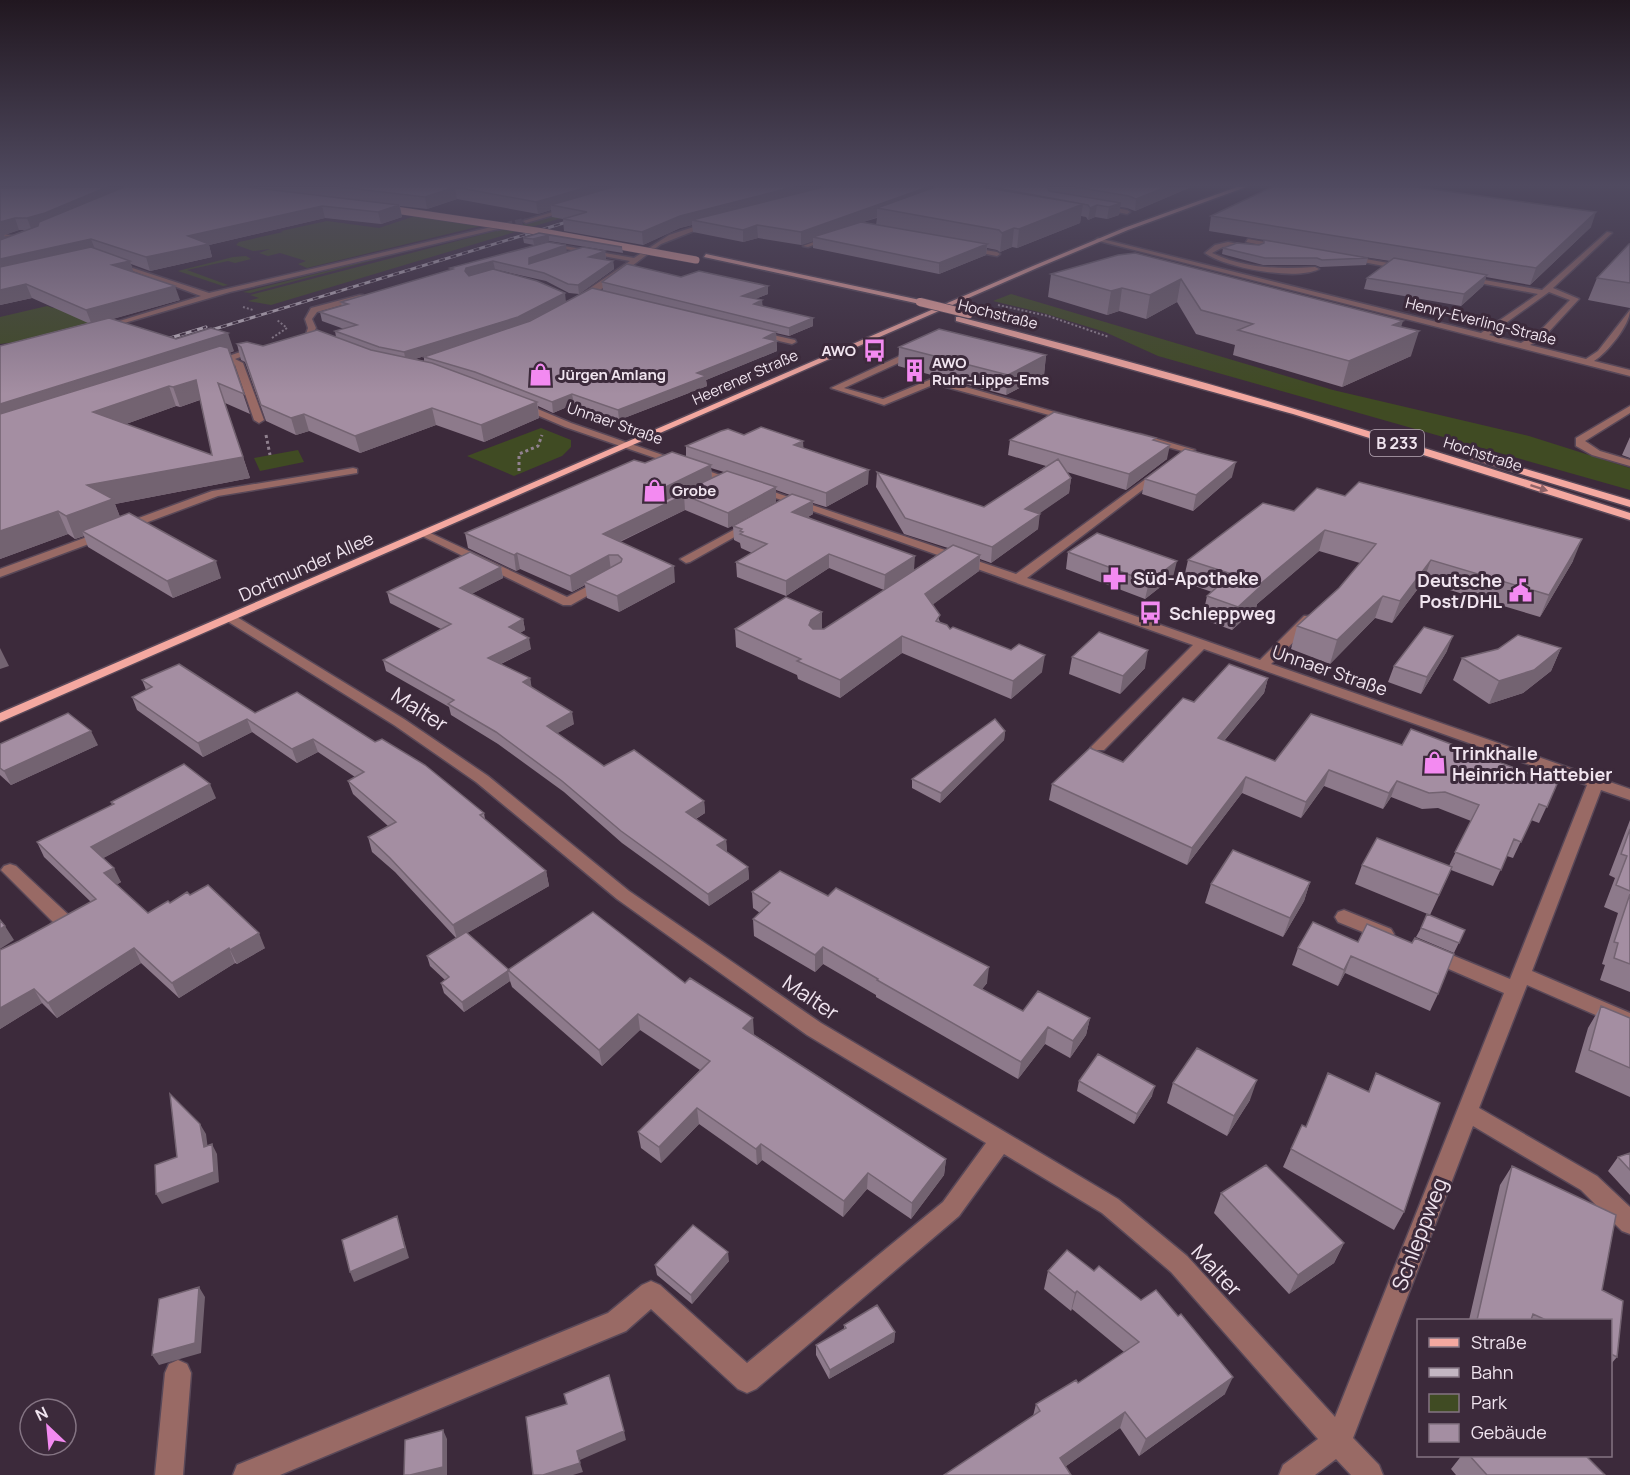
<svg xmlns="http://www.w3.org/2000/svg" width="1630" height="1475" font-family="Manrope,sans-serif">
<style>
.green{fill:#404b23}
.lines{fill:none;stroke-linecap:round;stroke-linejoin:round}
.minor-tunnel{stroke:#574656;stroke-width:7;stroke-dasharray:7 3;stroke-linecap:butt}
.minor-casing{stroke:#594858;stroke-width:3}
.major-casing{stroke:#594858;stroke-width:3}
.path-far1{stroke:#918290;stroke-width:2;stroke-dasharray:2 2;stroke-linecap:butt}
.path{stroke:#918290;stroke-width:3;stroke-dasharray:3 3;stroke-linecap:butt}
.minor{fill:#996a65;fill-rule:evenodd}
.major{fill:#f4a8a0;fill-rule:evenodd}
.rail-casing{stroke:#c3b6c2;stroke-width:3}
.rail{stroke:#3c2a3b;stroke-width:2;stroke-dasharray:6;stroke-linecap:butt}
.major-bridge-far1-casing{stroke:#594858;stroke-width:8;stroke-linecap:butt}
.major-bridge-casing{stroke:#594858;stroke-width:10;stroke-linecap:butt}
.major-bridge-far1{stroke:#f4a8a0;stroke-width:7}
.major-bridge{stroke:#f4a8a0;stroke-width:8}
.wall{fill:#8d7a8b;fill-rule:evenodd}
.shaded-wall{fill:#736371}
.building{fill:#a48ea2;stroke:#736371;stroke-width:1.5;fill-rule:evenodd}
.oneway{fill:#8f6368}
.labels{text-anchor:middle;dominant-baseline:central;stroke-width:6;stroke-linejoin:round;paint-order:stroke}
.far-street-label{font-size:15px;fill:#f0e4ef;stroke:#3c2a3b}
.far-poi-label{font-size:15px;font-weight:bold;fill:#f0e4ef;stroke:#3c2a3b;text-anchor:start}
.shield{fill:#3c2a3b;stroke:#baacb9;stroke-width:1.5}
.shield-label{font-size:16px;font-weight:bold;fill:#f0e4ef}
.street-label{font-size:18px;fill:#f0e4ef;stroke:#3c2a3b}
.poi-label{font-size:18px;font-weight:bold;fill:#f0e4ef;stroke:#3c2a3b;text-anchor:start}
.near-street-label{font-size:21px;fill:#f0e4ef;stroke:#3c2a3b}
</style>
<rect width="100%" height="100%" fill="#3c2a3b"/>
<!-- green -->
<path class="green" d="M 665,187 L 271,305 L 248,301 L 259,298 L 250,295 Z
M 415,216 L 481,226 L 307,268 L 298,264 L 306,261 L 280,253 L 268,256 L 259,253 L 270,249 L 253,251 L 236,245 L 239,242 L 283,232 L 281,231 L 327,221 L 379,228 Z
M 431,245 L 250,293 L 243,292 Z
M 233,257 L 246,256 L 251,259 L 235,263 L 228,261 L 187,270 L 228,285 L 303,269 L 223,286 L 178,271 Z
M 1011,294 L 1333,390 L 1529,436 L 1630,468 L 1630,490 L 1158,356 L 1105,332 L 1043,313 L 993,301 Z
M 47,306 L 53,308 L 60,307 L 100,323 L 24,341 L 0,344 L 0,317 Z
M 541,428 L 571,440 L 571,447 L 562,456 L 514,476 L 467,456 Z
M 298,450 L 304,462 L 260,471 L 254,458 Z"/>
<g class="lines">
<!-- minor-tunnel -->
<path class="minor-tunnel" d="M 496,228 L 526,221"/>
<defs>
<path id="minor" d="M 1100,205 L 1127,210 L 1130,212 L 1127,214 L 1098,208 Z
M 569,207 L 571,210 L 526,223 L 523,221 Z
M 709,222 L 714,223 L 661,244 L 603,288 L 580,301 L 577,301 L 577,297 L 630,261 L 544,245 L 547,243 L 634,258 L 669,235 Z
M 496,226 L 498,229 L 230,292 L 104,329 L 100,327 L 201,296 L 111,263 L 111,261 L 209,293 Z
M 1607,232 L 1612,233 L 1553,288 L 1579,299 L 1544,337 L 1530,345 L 1586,359 L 1598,351 L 1630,310 C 1630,325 1607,353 1594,361 L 1630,370 L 1630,376 L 1095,240 L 1098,238 L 1481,333 L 1538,294 L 1464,280 L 1461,276 L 1542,290 ZM 1549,292 L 1570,300 L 1538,333 L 1521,343 L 1489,335 Z
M 0,233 L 13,236 L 0,237 Z
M 830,236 L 835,237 L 808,247 L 803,246 Z
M 1248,239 L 1281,245 L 1284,247 L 1281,249 L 1246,242 Z
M 1228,242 L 1255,247 L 1252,249 L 1223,247 L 1212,253 C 1246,269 1279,269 1315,267 L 1319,269 C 1297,281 1225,268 1205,253 L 1215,245 Z
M 967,247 L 997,252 L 1000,254 L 997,256 L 965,250 Z
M 1349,256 L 1405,266 L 1409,268 L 1405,270 L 1347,259 Z
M 360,295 L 363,295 L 363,299 L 317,312 L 312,319 L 316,328 L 311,337 L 305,337 L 308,328 L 305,319 L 311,308 Z
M 756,331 L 795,340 L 796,342 L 792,344 L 753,335 L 752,333 Z
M 255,347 L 262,349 L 235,359 L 243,363 L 264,420 L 259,423 L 254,420 L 235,365 L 226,362 L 212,366 L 208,363 Z
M 915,349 L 918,350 L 918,354 L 844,388 L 883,399 L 934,378 L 1076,418 L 1071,421 L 935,384 L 884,405 L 831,388 Z
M 521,402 L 571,423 L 740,482 L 735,485 L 731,484 L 565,427 L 518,407 L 518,403 Z
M 1630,406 L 1630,413 L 1585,441 L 1600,451 L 1630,460 L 1630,466 L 1592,455 L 1576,446 L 1576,438 Z
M 1134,434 L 1140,434 L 1195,450 L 1186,452 L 1134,438 Z
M 353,468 L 357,469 L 357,473 L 218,496 L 0,577 L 0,569 L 212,491 Z
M 1158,470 L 1163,473 L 1162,475 L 1027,578 L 1260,660 L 1304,616 L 1314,616 L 1315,619 L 1314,622 L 1271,664 L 1630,789 L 1630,800 L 1601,790 L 1532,971 L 1630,1013 L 1630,1030 L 1527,985 L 1479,1108 L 1597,1176 L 1630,1207 L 1630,1234 L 1622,1231 L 1581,1190 L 1473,1126 L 1353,1438 L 1379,1465 L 1383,1475 L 1351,1475 L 1336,1459 L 1315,1475 L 1279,1475 L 1283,1465 L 1318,1439 L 1171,1272 L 1102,1213 L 1004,1154 L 959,1216 L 756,1389 L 747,1393 L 738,1389 L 651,1309 L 626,1331 L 280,1475 L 233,1475 L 237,1465 L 608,1313 L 642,1285 L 651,1281 L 660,1285 L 747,1363 L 943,1202 L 986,1143 L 807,1035 L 617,899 L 476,782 L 394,725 L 227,621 L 226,618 L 227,615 L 232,614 L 404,719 L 488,776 L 629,891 L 821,1023 L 1118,1199 L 1187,1256 L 1335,1417 L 1504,993 L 1428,960 L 1426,955 L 1428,950 L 1435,948 L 1510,979 L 1587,785 L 1204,649 L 1104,750 L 1094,750 L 1091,747 L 1193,645 L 753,490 L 758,487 L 762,488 L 1016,574 Z
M 750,521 L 754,522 L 754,526 L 690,562 L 686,563 L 680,559 Z
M 426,531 L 567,597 L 600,580 L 608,580 L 610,583 L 571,605 L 563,605 L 422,536 L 422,532 Z
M 10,864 L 16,866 L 72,918 L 75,923 L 72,928 L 55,936 L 49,934 L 46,929 L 53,922 L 1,870 L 4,866 Z
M 1344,910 L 1391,929 L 1394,934 L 1391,939 L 1385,941 L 1338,922 L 1335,917 L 1338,912 Z
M 178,1360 L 187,1364 L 191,1373 L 183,1475 L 155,1475 L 165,1373 L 169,1364 Z"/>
<path id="major" d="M 1237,187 L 1246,187 L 1128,230 L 1037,268 L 0,722 L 0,713 L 1033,266 L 1124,228 Z
M 706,254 L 920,300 L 924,302 L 920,304 L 704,257 Z
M 959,317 C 1185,374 1408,441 1630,513 L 1630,520 L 1293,414 L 956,321 L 956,317 Z
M 1475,454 L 1630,500 L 1630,507 L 1471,459 L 1471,455 Z"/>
</defs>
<!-- minor casing -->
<use href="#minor" class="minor-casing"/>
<!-- major casing -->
<use href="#major" class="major-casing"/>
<!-- path-far1 -->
<path class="path-far1" d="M 998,305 L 1048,316 L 1109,337
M 243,307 L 253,310
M 272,338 L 287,328 L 277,320"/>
<!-- path -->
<path class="path" d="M 266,435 L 270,455
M 519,471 L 519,454 L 538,446 L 542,435"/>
<!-- minor -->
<use href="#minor" class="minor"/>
<!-- major -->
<use href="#major" class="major"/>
<defs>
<path id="rail" d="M 198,334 L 580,218
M 157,342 L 206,327"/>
</defs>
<!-- rail casing -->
<use href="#rail" class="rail-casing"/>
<!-- rail -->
<use href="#rail" class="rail"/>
<defs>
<path id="major-bridge-far1" d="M 382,208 L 543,232 L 696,260"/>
<path id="major-bridge" d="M 920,302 L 969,314"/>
</defs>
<!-- major-bridge-far1 casing -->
<use href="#major-bridge-far1" class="major-bridge-far1-casing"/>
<!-- major-bridge casing -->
<use href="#major-bridge" class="major-bridge-casing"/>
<!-- major-bridge-far1 -->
<use href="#major-bridge-far1" class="major-bridge-far1"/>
<!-- major-bridge -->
<use href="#major-bridge" class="major-bridge"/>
</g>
<!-- wall -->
<path class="wall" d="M 0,187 L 1191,187 L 1135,211 L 1127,208 L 1120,207 L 1119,215 L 1107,219 L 1095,217 L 1088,220 L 1086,217 L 1081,216 L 1080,223 L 1017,248 L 1012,247 L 1000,252 L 997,250 L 987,248 L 986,255 L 939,274 L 813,248 L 813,241 L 801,245 L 758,238 L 743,242 L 693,232 L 692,225 L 680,228 L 643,245 L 564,231 L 563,219 L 552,217 L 551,210 L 538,214 L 457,199 L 427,209 L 400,206 L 402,217 L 381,224 L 325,218 L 209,245 L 212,257 L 150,271 L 131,264 L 133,272 L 180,300 L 112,319 L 176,339 L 234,351 L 229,353 L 250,414 L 225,403 L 250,478 L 115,504 L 120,517 L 221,578 L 173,598 L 88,547 L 84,536 L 75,539 L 68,534 L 0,559 L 0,346 L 88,323 L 32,298 L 0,305 ZM 877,218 L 876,225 L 863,222 ZM 19,230 L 25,230 L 6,238 L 4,235 ZM 200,400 L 212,455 L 126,424 L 176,406 L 180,407 Z
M 1211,216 L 1591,227 L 1530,285 L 1486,277 L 1483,286 L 1461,306 L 1364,289 L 1367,278 L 1390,261 L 1319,250 L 1368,258 L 1366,265 L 1320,267 L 1315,265 L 1263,265 L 1222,254 L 1223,248 L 1259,245 L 1263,243 L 1264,240 L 1209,231 Z
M 539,233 L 622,247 L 623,253 L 549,241 L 534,245 L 524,243 L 523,238 Z
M 548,242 L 567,252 L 605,251 L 606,259 L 604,260 L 613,261 L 614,269 L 579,294 L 569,293 L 546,281 L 493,269 L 566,301 L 603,290 L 602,282 L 681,277 L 768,286 L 768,294 L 755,299 L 762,300 L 762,306 L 813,326 L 789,336 L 776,333 L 777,351 L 706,380 L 707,386 L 619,420 L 574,404 L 553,413 L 538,406 L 539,418 L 484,442 L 436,425 L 360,453 L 309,431 L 296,435 L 266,421 L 245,362 L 241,360 L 237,344 L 263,346 L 336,337 L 335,331 L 344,329 L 322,321 L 320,312 L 342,306 L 341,302 L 450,270 L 450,268 ZM 456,346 L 424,357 L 424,361 L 415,359 Z
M 1630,244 L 1630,308 L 1588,300 L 1597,278 Z
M 1118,255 L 1401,327 L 1411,356 L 1342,387 L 1233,355 L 1235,345 L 1196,334 L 1177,302 L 1146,319 L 1119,311 L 1107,315 L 1048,297 L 1051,274 Z
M 899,347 L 1046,355 L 1044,375 L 1006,395 L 898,366 Z
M 744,435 L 804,448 L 868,484 L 826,507 L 813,503 L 813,514 L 808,517 L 914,570 L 948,548 L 904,534 L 876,487 L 877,472 L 984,507 L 1046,466 L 1008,455 L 1010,440 L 1156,441 L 1167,459 L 1126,490 L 1067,472 L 1071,478 L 1069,493 L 1039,513 L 1038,529 L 991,563 L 980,559 L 979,571 L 933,604 L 940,622 L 950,629 L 1042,672 L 1011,699 L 902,653 L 840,698 L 798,679 L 797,675 L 736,647 L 735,629 L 824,629 L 884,590 L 829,568 L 786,596 L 737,577 L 736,562 L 752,553 L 741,548 L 740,543 L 734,540 L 733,526 L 790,495 L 776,490 L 776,502 L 728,528 L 685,510 L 620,542 L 675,582 L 619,612 L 587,598 L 585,585 L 572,592 L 520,569 L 516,571 L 468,548 L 465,533 L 645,463 L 686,457 L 686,446 ZM 711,468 L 724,472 L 712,478 Z
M 1630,437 L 1630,458 L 1622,455 Z
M 1232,477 L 1193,511 L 1142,494 L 1145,479 Z
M 1294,511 L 1573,561 L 1540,617 L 1423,582 L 1392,623 L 1375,618 L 1330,664 L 1291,649 L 1297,626 L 1339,588 L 1360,563 L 1319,551 L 1257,604 L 1256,608 L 1232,630 L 1202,619 L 1207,596 L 1212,592 L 1183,582 L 1188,560 Z
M 1068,552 L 1173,577 L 1145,599 L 1066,569 Z
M 501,567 L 503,578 L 471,594 L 523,619 L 525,630 L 520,633 L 531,649 L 501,664 L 530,678 L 531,687 L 574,724 L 557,733 L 604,766 L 704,801 L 705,813 L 696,819 L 726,840 L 727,852 L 748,867 L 749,879 L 709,906 L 622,843 L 564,792 L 498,744 L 451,715 L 449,707 L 386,671 L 383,660 L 441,629 L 390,603 L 387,592 Z
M 1561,648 L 1551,671 L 1523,693 L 1489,704 L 1453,680 L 1462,658 Z
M 1447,651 L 1421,694 L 1388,682 L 1394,666 Z
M 1072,657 L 1145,668 L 1120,694 L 1069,674 Z
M 1268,678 L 1264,693 L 1224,741 L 1275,761 L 1402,745 L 1557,784 L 1539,823 L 1531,820 L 1513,858 L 1507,856 L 1493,886 L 1451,870 L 1430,915 L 1355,884 L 1362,865 L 1449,866 L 1471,821 L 1438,808 L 1422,809 L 1391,797 L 1383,809 L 1324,786 L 1301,818 L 1242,793 L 1187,865 L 1049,800 L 1052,784 L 1123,762 L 1194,702 Z
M 142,680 L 255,713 L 484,813 L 485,819 L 546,871 L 549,886 L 467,933 L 509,970 L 685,983 L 753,1018 L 753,1034 L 946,1159 L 944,1175 L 911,1219 L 867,1189 L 843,1217 L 762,1160 L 757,1165 L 699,1124 L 661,1163 L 641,1148 L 638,1132 L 700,1070 L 640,1030 L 602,1066 L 512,987 L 510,981 L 464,1012 L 444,993 L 441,983 L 445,980 L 430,966 L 427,956 L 456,938 L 395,872 L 372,852 L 368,837 L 388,826 L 353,794 L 348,781 L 355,777 L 318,752 L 297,763 L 252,732 L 203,757 L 137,710 L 132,697 L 146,690 Z
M 1005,731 L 1004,740 L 940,803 L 912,788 L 912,779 Z
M 0,744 L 98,745 L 11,785 L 0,775 Z
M 216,798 L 103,858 L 121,882 L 116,885 L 148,913 L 265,948 L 237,964 L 235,963 L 179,998 L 141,963 L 57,1018 L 42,1003 L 0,1029 L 0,950 L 19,941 L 91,902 L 44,857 L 37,842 L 112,805 L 111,802 Z
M 1630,820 L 1630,992 L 1600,980 L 1605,965 L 1602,964 L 1618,913 L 1604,907 L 1615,878 L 1609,875 Z
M 1310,882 L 1304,901 L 1283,937 L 1205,903 L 1211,884 Z
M 752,892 L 987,983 L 982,989 L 1023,1011 L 1090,1018 L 1086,1035 L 1070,1058 L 1045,1044 L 1018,1079 L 876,997 L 876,995 L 823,964 L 815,972 L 754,936 L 753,919 L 760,913 L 753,908 Z
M 1313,922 L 1438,994 L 1430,1011 L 1345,973 L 1338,986 L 1292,965 L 1298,948 Z
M 1421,928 L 1465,930 L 1454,953 L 1416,937 Z
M 1601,1006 L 1630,1018 L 1630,1097 L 1575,1072 L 1588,1028 Z
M 1376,1073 L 1404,1212 L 1394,1230 L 1283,1167 L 1291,1149 L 1306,1127 L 1368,1092 Z
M 1079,1081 L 1152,1096 L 1134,1124 L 1077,1091 Z
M 1173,1083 L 1250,1100 L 1227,1136 L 1167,1103 Z
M 1630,1153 L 1630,1195 L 1608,1171 L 1618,1157 Z
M 1512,1166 L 1616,1215 L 1602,1290 L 1623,1301 L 1617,1357 L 1611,1364 L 1611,1320 L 1469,1320 L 1500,1185 Z
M 1221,1193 L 1344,1243 L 1334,1263 L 1289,1294 L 1214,1213 Z
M 729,1261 L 692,1304 L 657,1275 L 655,1265 Z
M 1048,1271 L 1225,1394 L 1139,1456 L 1120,1428 L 1066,1466 L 1033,1416 L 1036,1404 L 1078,1383 L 1124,1352 L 1072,1309 L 1071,1311 L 1044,1289 Z
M 844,1325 L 895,1332 L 894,1342 L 829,1379 L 816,1355 L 816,1345 L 844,1329 Z
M 1462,1455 L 1585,1455 L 1605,1475 L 1456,1475 L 1451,1469 Z"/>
<!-- shaded-wall -->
<path class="shaded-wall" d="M 107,187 L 138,187 L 32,231 L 27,218 Z
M 455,187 L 457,199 L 427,209 L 425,197 Z
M 588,187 L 627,187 L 551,205 L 551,210 L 538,214 L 536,202 Z
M 793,187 L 838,187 L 692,220 L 692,225 L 680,228 L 643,245 L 642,232 L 680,216 Z
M 928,187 L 934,187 L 877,208 L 877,217 L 820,238 L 813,237 L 813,241 L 801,245 L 801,232 Z
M 1166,187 L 1191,187 L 1135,211 L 1136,199 Z
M 1121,203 L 1119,215 L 1107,219 L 1109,207 Z
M 1083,204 L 1080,223 L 1017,248 L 1019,229 Z
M 399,205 L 402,217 L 381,224 L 378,212 Z
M 1097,205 L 1095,217 L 1088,220 L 1090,208 Z
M 322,206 L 325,218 L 209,245 L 212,257 L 150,271 L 146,257 L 188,236 Z
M 1596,212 L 1591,227 L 1530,285 L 1536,268 Z
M 15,218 L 19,230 L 4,235 L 8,243 L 0,247 L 0,222 Z
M 757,225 L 758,238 L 743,242 L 743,230 Z
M 1014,228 L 1012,247 L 1000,252 L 1002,233 Z
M 549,235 L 549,241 L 534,245 L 533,239 Z
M 91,239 L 96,252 L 0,273 L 0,259 Z
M 987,244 L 986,255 L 939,274 L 939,263 Z
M 566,245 L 567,253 L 529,264 L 529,258 Z
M 605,251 L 606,259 L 590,265 L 589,257 Z
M 130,261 L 134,274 L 112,265 Z
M 493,261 L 495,269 L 467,276 L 465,271 L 466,268 Z
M 613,261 L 614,269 L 579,294 L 578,285 Z
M 1487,275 L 1483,286 L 1461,306 L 1464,294 Z
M 1181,279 L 1177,302 L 1146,319 L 1150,295 Z
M 26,284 L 32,298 L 0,305 L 0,290 Z
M 175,286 L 180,300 L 92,325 L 86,310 Z
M 768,286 L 768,294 L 742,304 L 742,296 Z
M 1122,288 L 1119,311 L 1107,315 L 1111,291 Z
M 565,293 L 566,302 L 519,326 L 406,362 L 404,352 Z
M 762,300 L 763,309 L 754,304 Z
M 813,318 L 813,326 L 789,336 L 789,328 Z
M 1403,321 L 1397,340 L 1419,331 L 1411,356 L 1342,387 L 1349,361 L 1393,325 Z
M 776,332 L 777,351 L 706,380 L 707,386 L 619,420 L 618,410 L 697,373 L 764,338 Z
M 228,333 L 234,351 L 0,427 L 0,404 Z
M 1046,355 L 1044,375 L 1006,395 L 1008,375 Z
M 196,380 L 202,399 L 180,407 L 173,387 Z
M 169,386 L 176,406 L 101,433 L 93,412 Z
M 572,394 L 574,404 L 553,413 L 552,402 Z
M 537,402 L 539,418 L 484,442 L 481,425 Z
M 432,408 L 436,425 L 360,453 L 355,436 Z
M 304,414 L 309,431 L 296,435 L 291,418 Z
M 803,441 L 804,455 L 794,445 Z
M 1170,445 L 1167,459 L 1126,490 L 1129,474 Z
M 243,457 L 250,478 L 115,504 L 122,522 L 82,531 L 84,536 L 75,539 L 66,516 L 87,485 Z
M 1236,462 L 1232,477 L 1193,511 L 1196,495 Z
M 711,465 L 712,479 L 684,495 L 685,510 L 604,549 L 603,534 L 649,500 L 651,494 Z
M 869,470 L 868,484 L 826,507 L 826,493 Z
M 1071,478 L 1069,493 L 1023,525 L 1025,509 Z
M 776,487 L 776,502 L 728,528 L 728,513 Z
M 813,501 L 813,514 L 792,526 L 792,512 Z
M 58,511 L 68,534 L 0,559 L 0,531 Z
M 1040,514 L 1038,529 L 991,563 L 992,547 Z
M 1325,530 L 1319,551 L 1257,604 L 1256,608 L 1232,630 L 1238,607 L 1259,585 Z
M 1582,539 L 1573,561 L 1540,617 L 1549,595 Z
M 517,553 L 520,569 L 516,571 L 514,555 Z
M 829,554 L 829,568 L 786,596 L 786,581 Z
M 609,555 L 611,571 L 584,582 L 585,585 L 572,592 L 570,576 Z
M 980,555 L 979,571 L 924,611 L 925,594 Z
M 915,556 L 914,570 L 884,590 L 885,575 Z
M 1431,560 L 1423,582 L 1392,623 L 1400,601 Z
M 216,561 L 221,578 L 173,598 L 167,581 Z
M 1177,561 L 1173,577 L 1145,599 L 1149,582 Z
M 674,566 L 675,582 L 619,612 L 617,596 Z
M 501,567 L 503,578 L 462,599 L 460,588 Z
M 1383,596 L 1375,618 L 1330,664 L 1337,640 Z
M 822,612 L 822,629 L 811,637 L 809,625 L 811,620 Z
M 523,619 L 525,630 L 511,638 L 509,627 Z
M 902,636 L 902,653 L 840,698 L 840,680 Z
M 1453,636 L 1447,651 L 1421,694 L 1427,677 Z
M 529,638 L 531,649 L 490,669 L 488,658 Z
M 0,648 L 9,666 L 0,669 Z
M 1561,648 L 1551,671 L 1523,693 L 1489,704 L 1499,681 Z
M 1148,650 L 1145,668 L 1120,694 L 1123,676 Z
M 1045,655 L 1042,672 L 1011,699 L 1013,681 Z
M 530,678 L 532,689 L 523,682 Z
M 1268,678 L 1264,693 L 1213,754 L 1218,738 Z
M 572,712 L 574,724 L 549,738 L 547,726 Z
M 247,719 L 252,732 L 203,757 L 198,743 Z
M 91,731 L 98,745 L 11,785 L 4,771 Z
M 1005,731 L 1004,740 L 940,803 L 941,793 Z
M 313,739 L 318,752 L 297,763 L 292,749 Z
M 1329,770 L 1324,786 L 1301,818 L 1306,802 Z
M 1246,777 L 1242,793 L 1187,865 L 1192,848 Z
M 1397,781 L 1391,797 L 1383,809 L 1389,793 Z
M 210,784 L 216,798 L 98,861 L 91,847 Z
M 704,801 L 705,813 L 687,824 L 686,812 Z
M 726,840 L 727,852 L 717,845 Z
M 748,867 L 749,879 L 709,906 L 708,894 Z
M 114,868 L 121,882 L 111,888 L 104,873 Z
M 546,871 L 549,886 L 457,939 L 453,925 Z
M 1310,882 L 1304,901 L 1283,937 L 1290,918 Z
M 5,926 L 14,940 L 0,949 L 0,929 Z
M 259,933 L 265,948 L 237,964 L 230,950 Z
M 823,947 L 823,964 L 815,972 L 815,955 Z
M 134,948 L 141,963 L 57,1018 L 48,1003 Z
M 229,948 L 235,963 L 179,998 L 172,983 Z
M 1351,956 L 1345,973 L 1338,986 L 1344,970 Z
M 989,967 L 987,983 L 972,1002 L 974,985 Z
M 508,971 L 510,981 L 464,1012 L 462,1002 Z
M 34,989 L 42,1003 L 0,1029 L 0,1008 Z
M 638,1014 L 640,1030 L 602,1066 L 599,1050 Z
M 753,1018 L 754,1034 L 744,1044 L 743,1028 Z
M 1090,1018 L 1086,1035 L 1070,1058 L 1073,1041 Z
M 1048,1027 L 1045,1044 L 1018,1079 L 1021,1062 Z
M 1257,1080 L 1250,1100 L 1227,1136 L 1234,1116 Z
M 1155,1086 L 1152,1096 L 1134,1124 L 1137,1114 Z
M 697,1108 L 699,1124 L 661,1163 L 659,1147 Z
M 200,1124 L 206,1134 L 209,1157 L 204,1147 Z
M 212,1144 L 217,1154 L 219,1182 L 162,1204 L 156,1194 Z
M 761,1144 L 762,1160 L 757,1165 L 756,1149 Z
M 946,1159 L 944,1175 L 911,1219 L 912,1203 Z
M 868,1173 L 867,1189 L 843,1217 L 844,1201 Z
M 397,1216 L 400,1226 L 409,1258 L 354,1282 L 350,1272 Z
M 1344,1243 L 1334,1263 L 1289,1294 L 1298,1275 Z
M 728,1252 L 729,1261 L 692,1304 L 691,1295 Z
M 199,1287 L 205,1297 L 201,1353 L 159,1365 L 152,1355 Z
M 1077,1291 L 1072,1309 L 1071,1311 L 1075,1293 Z
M 895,1332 L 894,1342 L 829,1379 L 830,1370 Z
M 1233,1377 L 1225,1394 L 1139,1456 L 1146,1439 Z
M 1125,1412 L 1120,1428 L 1055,1474 L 1060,1458 Z
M 443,1430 L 447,1439 L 447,1475 L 410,1475 Z
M 624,1431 L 626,1440 L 580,1460 L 577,1451 Z
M 580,1463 L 583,1472 L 573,1475 L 543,1475 Z"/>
<!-- building -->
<path class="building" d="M 107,187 L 45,213 L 27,218 L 15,218 L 0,222 L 0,188 Z
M 124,187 L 247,187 L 399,205 L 378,212 L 322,206 L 188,236 L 209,244 L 146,257 L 91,239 L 0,259 L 0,240 L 38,226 L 39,222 Z
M 340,187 L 588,187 L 536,202 L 455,187 L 425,197 Z
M 613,187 L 793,187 L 680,216 L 642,232 L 563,219 L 587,212 L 551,205 Z
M 823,187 L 928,187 L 801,232 L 757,225 L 743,230 L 692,220 Z
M 935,187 L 982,187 L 1083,204 L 1019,229 L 1014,228 L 1002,233 L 999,230 L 877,208 Z
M 991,187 L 1047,187 L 1049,191 L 1121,203 L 1109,207 L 1097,205 L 1090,208 L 1088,205 Z
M 1075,187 L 1166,187 L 1136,199 L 1129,196 Z
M 1272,187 L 1417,187 L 1596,212 L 1536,268 L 1211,216 Z
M 861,222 L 987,244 L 939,263 L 813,237 Z
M 539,233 L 622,247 L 549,235 L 533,239 L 523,238 Z
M 1264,240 L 1368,258 L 1322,260 L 1317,258 L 1265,258 L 1223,248 L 1237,243 L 1259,245 L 1264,243 Z
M 548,242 L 566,245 L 529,258 L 529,264 L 583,247 L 605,251 L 589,257 L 613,261 L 578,285 L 568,284 L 544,273 L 493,261 L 466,268 L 465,271 L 469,276 L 493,269 L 537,281 L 565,293 L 518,317 L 404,352 L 379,347 L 335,331 L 357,325 L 320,312 L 348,304 L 341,302 L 453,269 L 450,268 Z
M 1629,244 L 1630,244 L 1630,283 L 1597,278 Z
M 91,247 L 130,261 L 112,265 L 175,286 L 86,310 L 26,284 L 0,290 L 0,267 Z
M 1135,253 L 1403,321 L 1393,325 L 1419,331 L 1349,361 L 1238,330 L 1253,324 L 1201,310 L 1181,279 L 1150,295 L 1122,288 L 1111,291 L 1051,274 L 1118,255 Z
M 1394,258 L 1487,275 L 1464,294 L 1367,278 Z
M 627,264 L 681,277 L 699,271 L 768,286 L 742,296 L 762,300 L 754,304 L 813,318 L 789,328 L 602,282 Z
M 592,288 L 776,332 L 764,338 L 777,341 L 697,373 L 706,376 L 618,410 L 572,394 L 552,402 L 475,372 L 424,357 L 530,321 Z
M 109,318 L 176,339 L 211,328 L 228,333 L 0,404 L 0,346 Z
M 939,329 L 1046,355 L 1008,375 L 899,347 Z
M 317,330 L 371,350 L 432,363 L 537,402 L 481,425 L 432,408 L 355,436 L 304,414 L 291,418 L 261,405 L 241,347 L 237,344 L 247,342 L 263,346 Z
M 220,346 L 228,348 L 244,394 L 218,383 L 243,457 L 87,485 L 113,499 L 66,516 L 58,511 L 0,531 L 0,414 ZM 196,380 L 212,455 L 93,412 L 169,386 L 173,387 Z
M 1054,412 L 1156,438 L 1153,440 L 1170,445 L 1129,474 L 1010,440 Z
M 761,427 L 803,441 L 794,445 L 869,470 L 826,493 L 686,446 L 721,431 L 728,429 L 744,435 Z
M 1185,449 L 1236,462 L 1196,495 L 1145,479 Z
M 672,452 L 711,465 L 651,494 L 649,500 L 652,502 L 661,502 L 727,471 L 776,487 L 728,513 L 684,495 L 603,534 L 674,566 L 617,596 L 584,582 L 621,562 L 622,559 L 618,555 L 609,555 L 570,576 L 517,553 L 514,555 L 465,533 L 634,460 L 645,463 Z
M 1058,459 L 1071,478 L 1025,509 L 1040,514 L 992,547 L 905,518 L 877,472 L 984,507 Z
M 1359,482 L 1582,539 L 1549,595 L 1431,560 L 1400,601 L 1383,596 L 1337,640 L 1297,626 L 1339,588 L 1376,544 L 1325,530 L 1259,585 L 1261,586 L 1238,607 L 1207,596 L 1232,574 L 1188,560 L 1263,503 L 1294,511 L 1317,488 L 1345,496 Z
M 792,494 L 813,501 L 792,512 L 915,556 L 885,575 L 829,554 L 786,581 L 736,562 L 767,544 L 740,534 L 743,532 L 740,531 L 742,529 L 733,526 Z
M 129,513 L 216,561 L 167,581 L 82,531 Z
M 1097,533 L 1177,561 L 1149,582 L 1068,552 Z
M 953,545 L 980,555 L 925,594 L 940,615 L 936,621 L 947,625 L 950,629 L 953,627 L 1011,650 L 1019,644 L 1045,655 L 1013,681 L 902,636 L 840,680 L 797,661 L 801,659 L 735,629 L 786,597 L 822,612 L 811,620 L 809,625 L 813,629 L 824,629 Z
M 470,552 L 501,567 L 460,588 L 523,619 L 509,627 L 529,638 L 488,658 L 530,678 L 523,682 L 572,712 L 547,726 L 604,766 L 634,750 L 704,801 L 686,812 L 726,840 L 717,845 L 748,867 L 708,894 L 621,831 L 562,781 L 496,732 L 448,704 L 454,700 L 383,660 L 451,624 L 387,592 Z
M 1424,627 L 1453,636 L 1427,677 L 1394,666 Z
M 1099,632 L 1148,650 L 1123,676 L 1072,657 Z
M 1518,635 L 1561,648 L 1534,670 L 1499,681 L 1462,658 L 1498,649 Z
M 179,664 L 255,713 L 297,692 L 375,742 L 382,739 L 425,765 L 484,813 L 480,815 L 546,871 L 453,925 L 390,858 L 368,837 L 396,822 L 348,781 L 364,772 L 313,739 L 292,749 L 247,719 L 198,743 L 132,697 L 152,687 L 142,680 Z
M 1229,664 L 1268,678 L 1218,738 L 1275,761 L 1311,714 L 1402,745 L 1411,729 L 1557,784 L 1547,807 L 1539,804 L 1521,842 L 1514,839 L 1501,870 L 1455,852 L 1479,805 L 1445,792 L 1429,793 L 1397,781 L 1389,793 L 1329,770 L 1306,802 L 1246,777 L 1192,848 L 1052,784 L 1090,748 L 1123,762 L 1183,698 L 1194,702 Z
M 68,713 L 91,731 L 4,771 L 0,768 L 0,744 Z
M 995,719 L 1005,731 L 941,793 L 912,779 Z
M 184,764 L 210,784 L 91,847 L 114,868 L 104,873 L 148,913 L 168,901 L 170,903 L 187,892 L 190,895 L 208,885 L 259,933 L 230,950 L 229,948 L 172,983 L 134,948 L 48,1003 L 34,989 L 0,1008 L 0,950 L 19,941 L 96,899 L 37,842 L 114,804 L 111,802 Z
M 1630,829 L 1630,891 L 1616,885 L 1627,856 L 1621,854 Z
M 1377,838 L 1452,867 L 1439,895 L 1362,865 Z
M 1233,850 L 1310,882 L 1290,918 L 1211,884 Z
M 780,871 L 828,896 L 836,888 L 989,967 L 974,985 L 1023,1011 L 1038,991 L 1090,1018 L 1073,1041 L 1048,1027 L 1021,1062 L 877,980 L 878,979 L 823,947 L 815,955 L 753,919 L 770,903 L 752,892 Z
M 1630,894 L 1630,964 L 1614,958 L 1618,943 L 1614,942 Z
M 593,912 L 685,983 L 690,978 L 753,1018 L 743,1028 L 946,1159 L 912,1203 L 868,1173 L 844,1201 L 761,1144 L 756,1149 L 697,1108 L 659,1147 L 638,1132 L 710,1061 L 638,1014 L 599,1050 L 508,970 Z
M 1427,914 L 1465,930 L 1459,943 L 1421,928 Z
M 0,920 L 5,926 L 0,929 Z
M 1313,922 L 1358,942 L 1367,924 L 1412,943 L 1415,938 L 1454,954 L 1438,994 L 1351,956 L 1344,970 L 1298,948 Z
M 466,932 L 509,970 L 462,1002 L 441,983 L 449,977 L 427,956 Z
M 1601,1006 L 1630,1018 L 1630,1068 L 1589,1050 Z
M 1197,1048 L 1257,1080 L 1234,1116 L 1173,1083 Z
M 1098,1054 L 1155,1086 L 1137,1114 L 1079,1081 Z
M 1328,1073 L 1369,1092 L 1376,1073 L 1440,1103 L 1404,1212 L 1291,1149 L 1302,1125 L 1306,1127 Z
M 170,1094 L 200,1124 L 204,1147 L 212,1144 L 214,1172 L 156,1194 L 155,1165 L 177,1157 Z
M 1630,1153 L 1630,1170 L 1618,1157 Z
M 1266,1165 L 1344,1243 L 1298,1275 L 1221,1193 Z
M 1512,1166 L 1616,1215 L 1602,1290 L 1623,1301 L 1617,1357 L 1611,1354 L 1611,1320 L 1546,1320 L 1533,1314 L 1531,1320 L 1477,1320 Z
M 397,1216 L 405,1248 L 350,1272 L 342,1240 Z
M 693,1225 L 728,1252 L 691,1295 L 655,1265 Z
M 1067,1250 L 1094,1271 L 1099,1266 L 1141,1300 L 1156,1290 L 1178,1316 L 1181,1314 L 1233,1377 L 1146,1439 L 1125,1412 L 1060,1458 L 1071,1475 L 944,1475 L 1040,1411 L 1036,1404 L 1076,1380 L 1078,1383 L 1139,1342 L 1077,1291 L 1075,1293 L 1048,1271 Z
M 199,1287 L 195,1343 L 152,1355 L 159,1299 Z
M 877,1305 L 895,1332 L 830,1370 L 816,1345 L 846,1328 L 844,1325 Z
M 609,1375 L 624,1431 L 577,1451 L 580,1463 L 543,1475 L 533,1475 L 526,1417 L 567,1404 L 564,1394 Z
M 443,1430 L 443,1467 L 410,1475 L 404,1475 L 405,1440 Z
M 1469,1455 L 1585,1455 L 1605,1475 L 1487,1475 Z"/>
<!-- one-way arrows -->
<defs><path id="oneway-solid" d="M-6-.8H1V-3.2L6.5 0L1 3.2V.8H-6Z" transform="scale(1.5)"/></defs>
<use class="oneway" href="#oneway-solid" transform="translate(1539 488) rotate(18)"/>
<!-- sky -->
<linearGradient id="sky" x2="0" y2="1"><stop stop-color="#211720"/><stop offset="0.47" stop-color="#504a60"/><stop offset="1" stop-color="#504a60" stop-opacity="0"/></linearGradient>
<rect width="1630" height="394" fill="url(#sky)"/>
<!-- icons -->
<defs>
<symbol id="bus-bare" viewBox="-9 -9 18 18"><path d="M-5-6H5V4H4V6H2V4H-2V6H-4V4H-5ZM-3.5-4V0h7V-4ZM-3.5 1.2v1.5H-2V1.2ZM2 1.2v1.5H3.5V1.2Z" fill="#f38af1" stroke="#3c2a3b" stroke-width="2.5" paint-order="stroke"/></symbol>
<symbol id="building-bare" viewBox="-9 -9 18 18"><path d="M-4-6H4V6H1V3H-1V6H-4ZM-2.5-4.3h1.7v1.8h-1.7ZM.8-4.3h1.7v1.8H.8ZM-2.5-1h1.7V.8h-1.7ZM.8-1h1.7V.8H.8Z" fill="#f38af1" stroke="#3c2a3b" stroke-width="2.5" paint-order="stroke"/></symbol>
<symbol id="shop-bare" viewBox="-9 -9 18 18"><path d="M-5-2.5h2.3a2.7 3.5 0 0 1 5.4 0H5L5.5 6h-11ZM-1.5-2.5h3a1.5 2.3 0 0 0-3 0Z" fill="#f38af1" stroke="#3c2a3b" stroke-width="2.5" paint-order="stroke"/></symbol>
<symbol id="pharmacy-bare" viewBox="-9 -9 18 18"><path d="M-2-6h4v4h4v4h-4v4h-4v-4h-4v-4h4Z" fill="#f38af1" stroke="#3c2a3b" stroke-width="2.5" paint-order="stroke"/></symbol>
<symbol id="civic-bare" viewBox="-9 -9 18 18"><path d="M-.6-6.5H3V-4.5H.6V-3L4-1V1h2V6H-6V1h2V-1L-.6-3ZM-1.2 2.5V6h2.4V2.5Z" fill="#f38af1" stroke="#3c2a3b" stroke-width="2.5" paint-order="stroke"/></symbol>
</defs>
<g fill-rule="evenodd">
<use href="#bus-bare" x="858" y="334" width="33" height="33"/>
<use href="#building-bare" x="898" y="354" width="33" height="33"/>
<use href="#shop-bare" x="524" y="358" width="33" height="33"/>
<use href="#shop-bare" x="638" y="474" width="33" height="33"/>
<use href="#pharmacy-bare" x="1098" y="562" width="33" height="33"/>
<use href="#civic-bare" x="1504" y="574" width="33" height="33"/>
<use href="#bus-bare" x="1134" y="596" width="33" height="33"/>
<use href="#shop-bare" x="1418" y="746" width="33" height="33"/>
</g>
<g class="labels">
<!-- far-street labels -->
<g class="far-street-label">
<text transform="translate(998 314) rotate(14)">Hochstraße</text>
<text transform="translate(1481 321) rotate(14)">Henry-Everling-Straße</text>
<text transform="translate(745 377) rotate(-24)">Heerener Straße</text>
<text transform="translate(615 423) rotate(19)">Unnaer Straße</text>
<text transform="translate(1483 454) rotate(18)">Hochstraße</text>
</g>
<!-- far-poi labels -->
<g class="far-poi-label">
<text x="856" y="350" text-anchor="end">AWO</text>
<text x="932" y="362">AWO<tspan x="932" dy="17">Ruhr-Lippe-Ems</tspan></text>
<text x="558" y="374">Jürgen Amlang</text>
<text x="672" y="490">Grobe</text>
</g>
<!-- shield labels -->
<rect class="shield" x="1370" y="430" width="54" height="26" rx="4.5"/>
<g class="shield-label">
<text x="1397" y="443">B 233</text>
</g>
<!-- street labels -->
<g class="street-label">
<text transform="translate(306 566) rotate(-24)">Dortmunder Allee</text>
<text transform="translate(1330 670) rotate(19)">Unnaer Straße</text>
</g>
<!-- poi labels -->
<g class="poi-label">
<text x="1133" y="578">Süd-Apotheke</text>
<text x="1502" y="580" text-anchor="end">Deutsche<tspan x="1502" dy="21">Post/DHL</tspan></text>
<text x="1169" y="613">Schleppweg</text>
<text x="1452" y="753">Trinkhalle<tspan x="1452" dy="21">Heinrich Hattebier</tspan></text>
</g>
<!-- near-street labels -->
<g class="near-street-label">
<text transform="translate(420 709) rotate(33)">Malter</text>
<text transform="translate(811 997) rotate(34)">Malter</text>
<text transform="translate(1419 1234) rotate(-69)">Schleppweg</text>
<text transform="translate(1217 1270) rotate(47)">Malter</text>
</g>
</g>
<!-- legend -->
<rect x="1417" y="1319" width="195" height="138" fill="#3c2a3b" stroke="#847483" stroke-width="1.5"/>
<rect x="1429" y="1338" width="30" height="9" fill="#f4a8a0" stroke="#847483" stroke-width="1.5"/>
<text x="1471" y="1349" font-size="18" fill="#f0e4ef">Straße</text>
<rect x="1429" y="1368" width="30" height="9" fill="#c3b6c2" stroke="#847483" stroke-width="1.5"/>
<text x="1471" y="1379" font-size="18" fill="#f0e4ef">Bahn</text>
<rect x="1429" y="1394" width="30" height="18" fill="#404b23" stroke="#847483" stroke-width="1.5"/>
<text x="1471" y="1409" font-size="18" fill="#f0e4ef">Park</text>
<rect x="1429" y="1424" width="30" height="18" fill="#a48ea2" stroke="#847483" stroke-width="1.5"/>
<text x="1471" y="1439" font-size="18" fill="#f0e4ef">Gebäude</text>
<!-- north arrow -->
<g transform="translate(48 1427) rotate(334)"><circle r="28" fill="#3c2a3b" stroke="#847483" stroke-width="1.5"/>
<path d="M0-4.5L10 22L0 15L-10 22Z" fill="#f38af1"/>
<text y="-9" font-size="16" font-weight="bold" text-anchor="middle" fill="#f0e4ef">N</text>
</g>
</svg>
